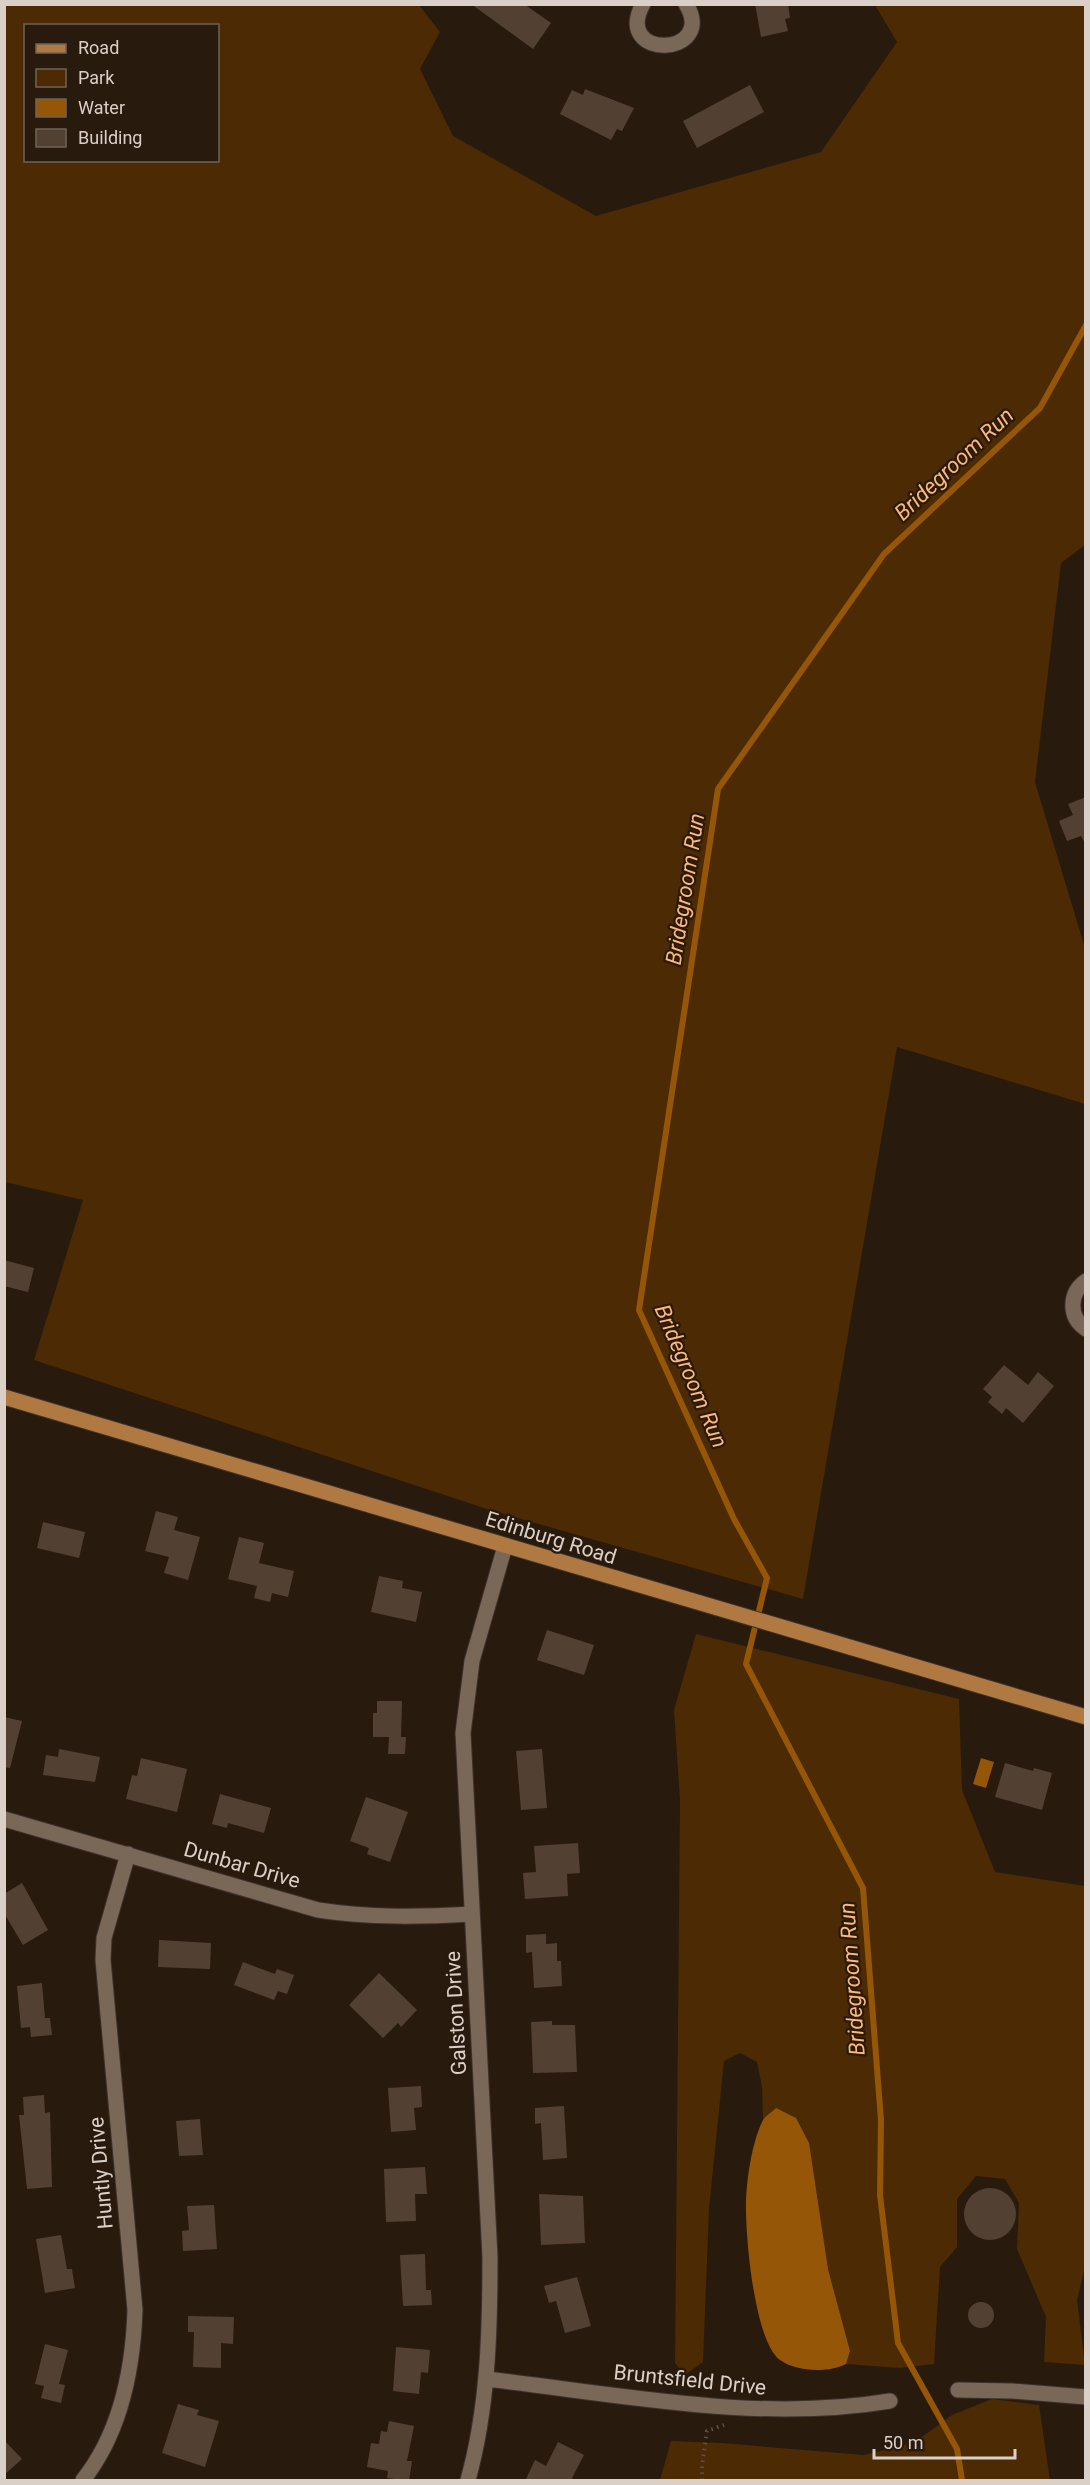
<svg xmlns="http://www.w3.org/2000/svg" width="1090" height="2485" font-family="Roboto,sans-serif">
<style>
.green{fill:#4b2a04;fill-rule:evenodd}
.water{fill:#955607}
.lines{fill:none;stroke-linecap:round;stroke-linejoin:round}
.stream{stroke:#955607;stroke-width:6}
.building{fill:#524133}
.minor-casing{stroke:#3c322c;stroke-width:17}
.major-casing{stroke:#3c322c;stroke-width:17}
.path{stroke:#5d5145;stroke-width:4;stroke-dasharray:1.5 4.5;stroke-linecap:butt}
.minor{stroke:#796758;stroke-width:15}
.major{stroke:#b07942;stroke-width:15}
.labels{text-anchor:middle;dominant-baseline:central;stroke-width:4.5;stroke-linejoin:round;paint-order:stroke}
.street-label{font-size:21px;fill:#dad0c7;stroke:#281a0d}
.water-label{font-size:22px;font-style:italic;fill:#feb776;stroke:#281a0d}
</style>
<rect width="100%" height="100%" fill="#281a0d"/>
<!-- green -->
<path class="green" d="M 5,4 L 419,5 L 440,32 L 420,69 L 453,136 L 596,216 L 821,152 L 897,42 L 875,5 L 1085,5 L 1085,545 L 1061,563 L 1035,782 L 1085,948 L 1085,1104 L 897,1047 L 803,1599 L 493,1511 L 34,1360 L 83,1200 L 5,1182 ZM 26,26 L 218,26 L 218,160 L 26,160 Z
M 696,1634 L 959,1699 L 962,1790 L 995,1872 L 1085,1886 L 1086,2263 L 1077,2300 L 1085,2365 L 1044,2362 L 1046,2317 L 1017,2249 L 1019,2203 L 1005,2179 L 976,2176 L 957,2199 L 957,2247 L 940,2267 L 934,2364 L 900,2368 L 846,2364 L 850,2351 L 828,2269 L 776,2108 L 763,2119 L 762,2087 L 757,2062 L 740,2053 L 724,2061 L 709,2209 L 703,2362 L 685,2375 L 675,2363 L 680,1800 L 674,1710 Z
M 992,2399 L 1039,2405 L 1050,2480 L 660,2480 L 671,2441 L 722,2443 L 864,2455 L 915,2442 L 952,2415 Z"/>
<!-- water -->
<path class="water" d="M 981,1758 L 994,1762 L 986,1788 L 973,1784 Z
M 776,2108 L 796,2118 L 809,2143 L 828,2269 L 850,2351 L 846,2364 C 828,2373 797,2372 780,2360 C 754,2341 745,2233 746,2201 C 747,2177 752,2142 763,2120 C 765,2116 772,2112 776,2108 Z"/>
<g class="lines">
<!-- stream -->
<path class="stream" d="M 962,2480 L 957,2449 L 898,2343 L 880,2195 L 881,2120 L 863,1888 L 746,1664 L 767,1578 L 734,1519 L 639,1310 L 718,789 L 884,554 L 1040,408 L 1086,325"/>
</g>
<!-- building -->
<path class="building" d="M 471,4 L 524,4 L 551,23 L 533,49 Z
M 755,4 L 788,4 L 790,18 L 785,19 L 788,31 L 761,37 Z
M 750,85 L 764,112 L 697,148 L 683,121 Z
M 585,89 L 634,108 L 622,131 L 617,129 L 611,140 L 560,114 L 572,90 L 583,95 Z
M 1086,797 L 1086,845 L 1081,836 L 1067,841 L 1059,821 L 1073,815 L 1068,804 Z
M 4,1260 L 34,1268 L 28,1292 L 4,1286 Z
M 1004,1365 L 1028,1385 L 1038,1372 L 1054,1386 L 1023,1423 L 1006,1408 L 1002,1414 L 988,1402 L 992,1397 L 983,1389 Z
M 156,1511 L 178,1517 L 174,1530 L 200,1537 L 188,1580 L 164,1573 L 169,1557 L 145,1551 Z
M 43,1522 L 85,1532 L 79,1558 L 37,1548 Z
M 239,1537 L 264,1543 L 259,1563 L 294,1571 L 288,1597 L 272,1593 L 270,1602 L 254,1598 L 257,1586 L 228,1579 Z
M 379,1576 L 403,1581 L 402,1588 L 422,1592 L 416,1622 L 371,1612 Z
M 547,1630 L 594,1645 L 584,1675 L 537,1660 Z
M 377,1701 L 402,1701 L 401,1737 L 406,1737 L 405,1754 L 388,1754 L 389,1737 L 394,1737 L 373,1737 L 373,1713 L 377,1713 Z
M 4,1717 L 22,1721 L 10,1768 L 4,1767 Z
M 59,1749 L 100,1757 L 95,1782 L 43,1775 L 46,1755 L 58,1757 Z
M 542,1749 L 547,1808 L 521,1810 L 516,1751 Z
M 141,1758 L 187,1769 L 177,1812 L 126,1799 L 132,1775 L 137,1776 Z
M 1005,1763 L 1033,1771 L 1034,1768 L 1052,1773 L 1042,1810 L 995,1797 Z
M 220,1794 L 271,1808 L 264,1833 L 228,1823 L 227,1828 L 212,1824 Z
M 366,1797 L 408,1812 L 390,1862 L 367,1854 L 369,1848 L 350,1841 Z
M 578,1843 L 580,1873 L 567,1874 L 568,1896 L 525,1899 L 523,1873 L 536,1872 L 534,1846 Z
M 22,1883 L 48,1930 L 23,1945 L 4,1913 L 4,1894 Z
M 546,1934 L 546,1944 L 557,1943 L 557,1961 L 561,1961 L 562,1986 L 534,1988 L 532,1952 L 526,1953 L 526,1935 Z
M 159,1940 L 211,1943 L 210,1969 L 158,1967 Z
M 243,1962 L 275,1974 L 277,1969 L 294,1975 L 287,1994 L 278,1991 L 274,2000 L 234,1985 Z
M 379,1973 L 417,2010 L 401,2027 L 398,2023 L 383,2038 L 349,2005 Z
M 42,1983 L 45,2018 L 50,2018 L 52,2035 L 31,2037 L 30,2027 L 21,2028 L 17,1986 Z
M 552,2021 L 552,2025 L 575,2025 L 577,2072 L 533,2073 L 531,2022 Z
M 421,2086 L 422,2107 L 414,2108 L 416,2130 L 391,2132 L 388,2088 Z
M 44,2095 L 45,2113 L 50,2112 L 52,2187 L 27,2189 L 19,2115 L 24,2115 L 23,2097 Z
M 564,2106 L 567,2158 L 543,2160 L 541,2123 L 535,2124 L 535,2108 Z
M 200,2119 L 203,2155 L 179,2156 L 176,2121 Z
M 425,2167 L 427,2194 L 415,2194 L 416,2221 L 386,2222 L 384,2169 Z
M964 2214a26 26 0 1 1 52 0a26 26 0 1 1-52 0Z
M 539,2194 L 583,2196 L 585,2243 L 541,2245 Z
M 214,2205 L 217,2249 L 183,2251 L 182,2231 L 189,2230 L 187,2206 Z
M 61,2235 L 67,2269 L 72,2269 L 75,2288 L 45,2293 L 36,2239 Z
M 425,2254 L 426,2290 L 431,2290 L 432,2305 L 403,2306 L 400,2255 Z
M 577,2277 L 591,2326 L 565,2333 L 556,2301 L 549,2303 L 544,2286 Z
M968 2315a13 13 0 1 1 26 0a13 13 0 1 1-26 0Z
M 188,2316 L 234,2317 L 233,2344 L 221,2343 L 221,2368 L 193,2367 L 194,2332 L 188,2332 Z
M 45,2344 L 68,2350 L 59,2384 L 65,2385 L 61,2403 L 41,2398 L 44,2386 L 35,2384 Z
M 396,2347 L 430,2350 L 428,2373 L 421,2372 L 419,2394 L 393,2391 Z
M 178,2404 L 199,2410 L 197,2415 L 219,2421 L 205,2467 L 162,2453 Z
M 389,2421 L 414,2426 L 407,2461 L 412,2461 L 409,2481 L 387,2478 L 388,2471 L 367,2467 L 371,2443 L 379,2444 L 381,2431 L 387,2432 Z
M 4,2440 L 22,2459 L 4,2475 Z
M 558,2442 L 584,2455 L 572,2478 L 576,2481 L 525,2481 L 535,2460 L 546,2466 Z"/>
<g class="lines">
<defs>
<path id="minor" d="M 643,4 C 612,61 718,57 686,4
M 1086,1281 C 1069,1293 1068,1317 1086,1329
M 4,1819 L 318,1910 C 370,1918 419,1917 472,1914
M 486,2379 C 618,2394 758,2423 890,2401
M 958,2390 L 1012,2391 L 1086,2397
M 83,2480 C 121,2432 133,2370 135,2310 L 103,1960 L 104,1938 L 128,1854
M 468,2480 C 488,2408 490,2332 490,2257 L 463,1733 L 472,1661 L 505,1546"/>
<path id="major" d="M 4,1397 L 1086,1717"/>
</defs>
<!-- minor casing -->
<use href="#minor" class="minor-casing"/>
<!-- major casing -->
<use href="#major" class="major-casing"/>
<!-- path -->
<path class="path" d="M 702,2480 L 702,2466 L 707,2431 L 724,2425"/>
<!-- minor -->
<use href="#minor" class="minor"/>
<!-- major -->
<use href="#major" class="major"/>
</g>
<g class="labels">
<!-- street labels -->
<g class="street-label">
<text transform="translate(551 1538) rotate(17)">Edinburg Road</text>
<text transform="translate(242 1865) rotate(16)">Dunbar Drive</text>
<text transform="translate(456 2013) rotate(-93)">Galston Drive</text>
<text transform="translate(101 2173) rotate(-95)">Huntly Drive</text>
<text transform="translate(690 2380) rotate(6)">Bruntsfield Drive</text>
</g>
<!-- water labels -->
<g class="water-label">
<text transform="translate(954 464) rotate(-43)">Bridegroom Run</text>
<text transform="translate(685 889) rotate(-81)">Bridegroom Run</text>
<text transform="translate(691 1376) rotate(67)">Bridegroom Run</text>
<text transform="translate(852 1979) rotate(-94)">Bridegroom Run</text>
</g>
</g>
<!-- border -->
<rect width="1090" height="2485" fill="none" stroke="#dad0c7" stroke-width="12"/>
<!-- legend -->
<rect x="24" y="24" width="195" height="138" fill="#281a0d" stroke="#6f6357" stroke-width="1.5"/>
<rect x="36" y="44" width="30" height="9" fill="#b07942" stroke="#6f6357" stroke-width="1.5"/>
<text x="78" y="54" font-size="18" fill="#dad0c7">Road</text>
<rect x="36" y="69" width="30" height="18" fill="#4b2a04" stroke="#6f6357" stroke-width="1.5"/>
<text x="78" y="84" font-size="18" fill="#dad0c7">Park</text>
<rect x="36" y="99" width="30" height="18" fill="#955607" stroke="#6f6357" stroke-width="1.5"/>
<text x="78" y="114" font-size="18" fill="#dad0c7">Water</text>
<rect x="36" y="129" width="30" height="18" fill="#524133" stroke="#6f6357" stroke-width="1.5"/>
<text x="78" y="144" font-size="18" fill="#dad0c7">Building</text>
<!-- scale -->
<path d="M874 2449v9h141v-9" fill="none" stroke="#dad0c7" stroke-width="3"/>
<text x="883" y="2449" font-size="18" fill="#dad0c7" stroke="#281a0d" stroke-width="4.5" paint-order="stroke">50 m</text>
</svg>
